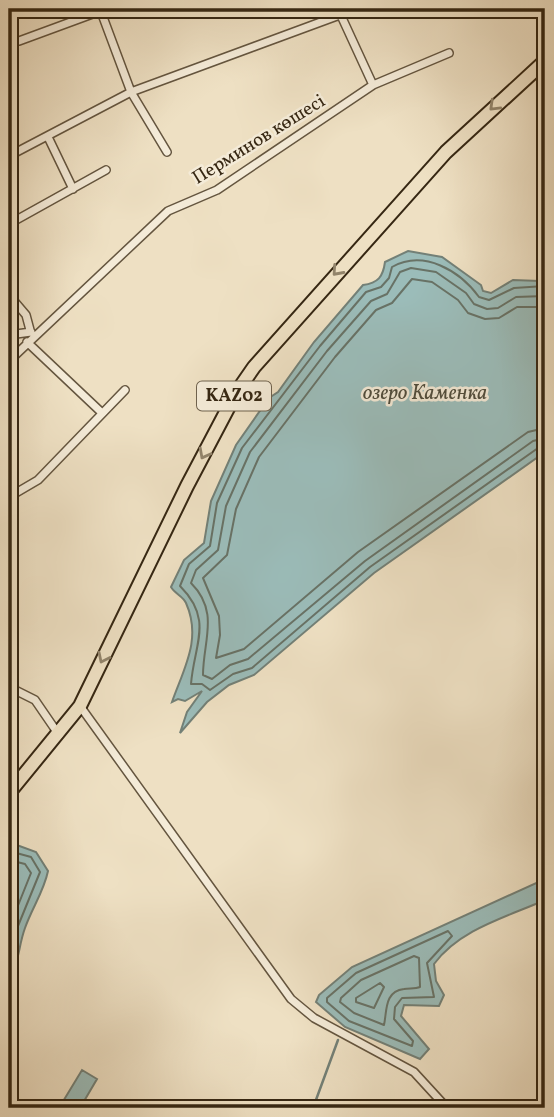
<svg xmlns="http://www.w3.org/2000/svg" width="554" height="1117" font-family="Vollkorn,serif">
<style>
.water{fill:#9bbcb9;stroke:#738077;stroke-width:2}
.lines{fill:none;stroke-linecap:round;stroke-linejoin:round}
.shore{stroke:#687266;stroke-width:2}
.stream{stroke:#738077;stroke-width:2.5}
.street-casing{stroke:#64553f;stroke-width:10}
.highway-casing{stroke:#362713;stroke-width:16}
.street{stroke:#f4ebd8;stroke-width:7}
.highway{stroke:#eee0c3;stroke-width:12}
.oneway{stroke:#92846b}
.labels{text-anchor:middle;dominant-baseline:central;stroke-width:5;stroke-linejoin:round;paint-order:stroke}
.shield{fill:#f4ebd8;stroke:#6f624e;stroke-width:2}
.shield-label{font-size:18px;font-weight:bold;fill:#362713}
.street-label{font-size:19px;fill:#362713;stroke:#f4ebd8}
.water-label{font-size:21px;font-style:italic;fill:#4f4c3c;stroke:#f4ebd8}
</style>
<rect width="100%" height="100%" fill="#eee0c3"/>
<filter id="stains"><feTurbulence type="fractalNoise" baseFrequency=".00286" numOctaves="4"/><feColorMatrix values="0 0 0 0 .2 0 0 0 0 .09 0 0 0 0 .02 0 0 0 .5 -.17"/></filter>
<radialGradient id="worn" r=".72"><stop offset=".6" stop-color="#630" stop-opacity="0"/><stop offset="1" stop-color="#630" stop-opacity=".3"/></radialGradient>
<!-- water -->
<path class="water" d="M 408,251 L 442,257 L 481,285 L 483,291 L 491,293 L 513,280 L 540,281 L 545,277 L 545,452 L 374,573 L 254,675 L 229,685 L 207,702 L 180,733 L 187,712 L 202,691 L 185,701 L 178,699 L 172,702 C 184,668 202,639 186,603 C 183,596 175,594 171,587 L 184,560 L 204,543 L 211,501 L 236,445 L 269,398 L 278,392 L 314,342 L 363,285 C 378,283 383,277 385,262 Z
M 14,844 L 36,852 L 48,871 C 44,891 32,908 25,928 C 18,947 20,961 9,980 L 9,845 Z
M 545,879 L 545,900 C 507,917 460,929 434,964 L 436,981 L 444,995 L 439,1006 L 404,1005 L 401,1016 L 429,1049 L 420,1059 L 345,1027 L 316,1002 L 319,995 L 352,967 Z
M 82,1070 L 97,1079 L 80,1108 L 59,1108 Z"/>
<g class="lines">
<!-- shore -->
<path class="shore" d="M 545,286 L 514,288 L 489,300 L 479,297 C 460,271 424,249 392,267 L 389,278 L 381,287 L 366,292 L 320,346 L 242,448 L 217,503 L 210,546 L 189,564 L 180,586 C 214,620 194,644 191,684 L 202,684 L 210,690 L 233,674 L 252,668 L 370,567 L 538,448 L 545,447
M 545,296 L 516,297 L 498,308 L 487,309 L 474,304 L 466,293 L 436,272 L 411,268 L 400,272 L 387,294 L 371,301 L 327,351 L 250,452 L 226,506 L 218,550 L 196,570 L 191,583 C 220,612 203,641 203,675 L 212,679 L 230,665 L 248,659 L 365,561 L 533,441 L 545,438
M 545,307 L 517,307 L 499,318 L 485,319 L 468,313 L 458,300 L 432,282 L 412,279 L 392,303 L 376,310 L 335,357 L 259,457 L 236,509 L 227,555 L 203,578 L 219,616 L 220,635 L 216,658 L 244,649 L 358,552 L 528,432 L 545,428
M 9,851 L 31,857 L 40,872 L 18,926 L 9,967
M 9,860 L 25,864 L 31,873 L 9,928
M 448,931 L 452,936 L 427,963 L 434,997 L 402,998 L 395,1007 L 394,1019 L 413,1041 L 412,1046 L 349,1021 L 327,1002 L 327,998 L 356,973 Z
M 414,956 L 419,958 L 420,987 C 415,989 410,988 404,989 C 384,991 387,1012 384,1025 L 354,1013 L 340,1002 L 341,998 L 361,980 Z
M 380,983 L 384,987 L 374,1008 L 356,1002 L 356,998 Z"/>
<!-- stream -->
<path class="stream" d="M 313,1108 L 338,1040"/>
<defs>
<path id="street" d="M 100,9 L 131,92 L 167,152
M 338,9 L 373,85
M 19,41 L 106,9
M 48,137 L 73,189
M 9,156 L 131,92 L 356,9
M 9,224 L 106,170
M 9,295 L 26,315 L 30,330
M 9,335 L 31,332
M 27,342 L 101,412
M 9,361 L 168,211 L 217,190 L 373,85 L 449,53
M 9,497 L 38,480 L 125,390
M 9,687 L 35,700 L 59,735
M 80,706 L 291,999 L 314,1018 L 414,1072 L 447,1108"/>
<path id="highway" d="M 9,793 L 80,706 L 187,486 L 236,393 L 254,367 L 446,152 L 545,61"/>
</defs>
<!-- street casing -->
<use href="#street" class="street-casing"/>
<!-- highway casing -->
<use href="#highway" class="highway-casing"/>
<!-- street -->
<use href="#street" class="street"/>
<!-- highway -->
<use href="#highway" class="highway"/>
</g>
<!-- one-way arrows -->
<defs><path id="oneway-chevron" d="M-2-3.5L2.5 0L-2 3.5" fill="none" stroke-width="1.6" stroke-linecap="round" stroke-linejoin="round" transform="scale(1.75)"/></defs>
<g class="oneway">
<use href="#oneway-chevron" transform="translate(494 106) rotate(136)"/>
<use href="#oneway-chevron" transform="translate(337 271) rotate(132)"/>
<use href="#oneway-chevron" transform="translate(204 454) rotate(118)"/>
<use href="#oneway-chevron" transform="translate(103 658) rotate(116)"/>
</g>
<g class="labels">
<!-- shield labels -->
<rect class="shield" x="197" y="381.5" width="74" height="29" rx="5"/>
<g class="shield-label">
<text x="234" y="396">KAZ02</text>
</g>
<!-- street labels -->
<g class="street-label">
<text transform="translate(259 140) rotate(-32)">Перминов көшесі</text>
</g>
<!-- water labels -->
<g class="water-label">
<text x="425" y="393">озеро Каменка</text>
</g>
</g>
<!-- margin -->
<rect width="554" height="1117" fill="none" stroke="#eee0c3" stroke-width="35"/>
<rect x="10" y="10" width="533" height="1096" fill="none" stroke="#362713" stroke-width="3.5"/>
<rect x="18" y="18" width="519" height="1082" fill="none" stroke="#362713" stroke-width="2"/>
<rect width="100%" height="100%" filter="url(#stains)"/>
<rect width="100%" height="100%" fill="url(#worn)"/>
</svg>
